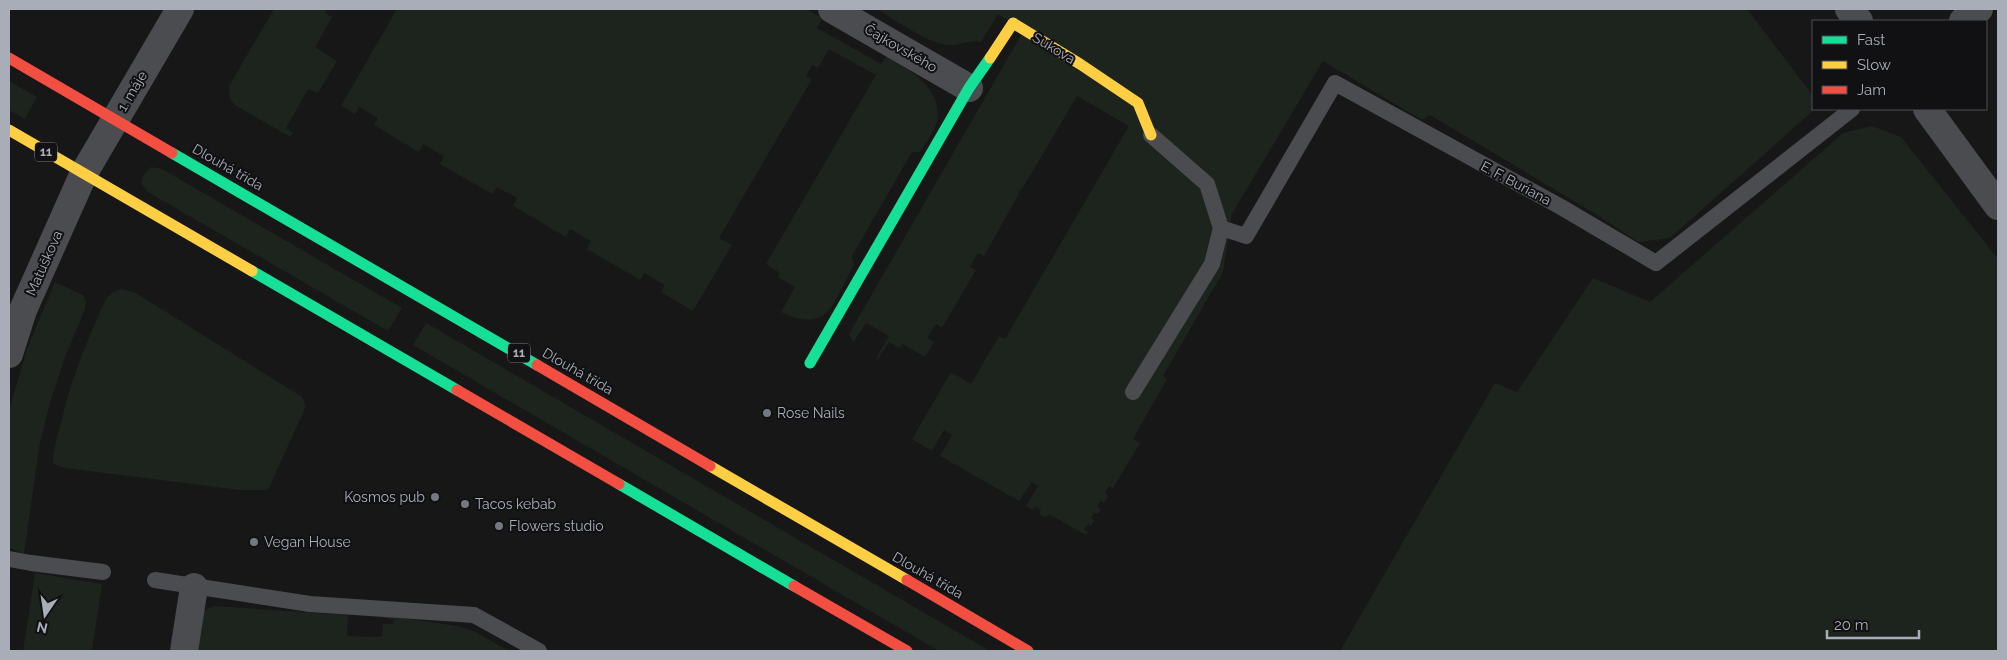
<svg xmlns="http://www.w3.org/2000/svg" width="2007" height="660" font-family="Raleway,sans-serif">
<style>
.green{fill:#1d241e}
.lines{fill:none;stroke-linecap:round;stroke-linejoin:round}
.lane{stroke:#4b4c50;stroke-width:16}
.street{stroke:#4b4c50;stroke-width:28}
.fast{stroke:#16e098;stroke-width:11}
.slow{stroke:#ffcf43;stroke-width:11}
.jam{stroke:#f24e42;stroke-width:11}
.poi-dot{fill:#757880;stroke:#111113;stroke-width:2}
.labels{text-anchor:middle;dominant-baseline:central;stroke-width:4;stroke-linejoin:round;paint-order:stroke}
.shield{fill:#111113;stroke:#7b7e86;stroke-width:1}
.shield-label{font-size:12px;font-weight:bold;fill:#a8adb8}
.street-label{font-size:14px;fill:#a8adb8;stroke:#111113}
.poi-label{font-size:14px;fill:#a8adb8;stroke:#111113;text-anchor:start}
</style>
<rect width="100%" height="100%" fill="#171717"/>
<!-- green -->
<path class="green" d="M 274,9 L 328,9 L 325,13 L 332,17 L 315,47 L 337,61 L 318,93 L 308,89 L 286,128 L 293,133 L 290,137 L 235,105 L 230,99 L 229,86 Z
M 397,9 L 806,9 L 822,18 L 817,28 L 881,64 L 887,56 C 909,70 943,88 937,121 C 935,131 925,143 920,152 L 912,152 L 852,256 L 854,265 C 848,275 834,307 826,313 C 814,324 794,319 781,312 L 795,287 L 778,277 L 780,273 L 766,264 L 876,75 L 829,49 L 818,68 L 812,65 L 806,76 L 812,79 L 719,238 L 732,245 L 693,311 L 661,292 L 665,285 L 644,273 L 640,280 L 587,249 L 591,241 L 570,229 L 566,237 L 513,206 L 517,198 L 497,187 L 492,194 L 440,164 L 444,156 L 423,144 L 419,152 L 374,125 L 378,118 L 359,107 L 355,114 L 341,106 Z
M 877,9 L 1747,9 L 1813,96 L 1813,109 L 1815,109 L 1670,238 L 1638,242 L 1599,216 L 1430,115 L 1422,120 L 1323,61 L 1232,214 L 1223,272 L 1163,376 L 1167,379 L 1133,439 L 1140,443 L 1113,488 L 1109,486 L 1105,493 L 1108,496 L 1104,503 L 1101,501 L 1097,506 L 1101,509 L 1098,514 L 1094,513 L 1091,518 L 1094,520 L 1091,526 L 1088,524 L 1084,530 L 1088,532 L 1086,535 L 1049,514 L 1046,518 L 1039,514 L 1041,510 L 1035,506 L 1033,510 L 1026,506 L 1038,486 L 1032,482 L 1019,501 L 940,456 L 952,435 L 944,430 L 932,451 L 912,439 L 951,372 L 971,384 L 999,336 L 1005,339 L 1129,126 L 1077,96 L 1024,186 L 1018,193 L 1019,194 L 984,256 L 978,253 L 970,267 L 976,270 L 942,328 L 936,324 L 927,338 L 934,342 L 925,357 L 902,344 L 900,348 L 889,342 L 878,359 L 876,359 L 889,336 L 866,323 L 853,343 L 849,334 L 1024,30 L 998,14 L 981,42 C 969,39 959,47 947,45 C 927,43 894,19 877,9 Z
M 9,81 L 37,97 L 25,119 L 9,110 Z
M 1872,126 L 1901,137 L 1998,259 L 1998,651 L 1340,651 L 1495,383 L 1517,392 L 1593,278 L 1650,302 L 1843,133 Z
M 151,167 L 162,169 L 402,308 L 388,331 L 148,192 L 141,183 L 144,174 Z
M 55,282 L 83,295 L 86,301 L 85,309 L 65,357 L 49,406 L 39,448 L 24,554 L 9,548 L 9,411 L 27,349 Z
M 120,289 L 134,292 L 302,397 L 306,406 L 268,490 L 240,490 L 65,468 L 53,464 C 53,450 57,436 61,423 C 71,379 87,340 106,299 L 112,293 Z
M 426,323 L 990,651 L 939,651 L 413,345 Z
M 35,573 L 102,584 L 92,651 L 23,651 Z
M 213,606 L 348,615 L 347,636 L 382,637 L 383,624 L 393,624 L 394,619 L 383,618 L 383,615 L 457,626 L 474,631 L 509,651 L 194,651 L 203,612 Z"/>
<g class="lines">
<!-- lane -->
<path class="lane" d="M 1221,228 L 1246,236 L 1335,83 L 1561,207 L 1656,263 L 1852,109
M 1133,392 L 1212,264 L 1221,228 L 1207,184 L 1151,135
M 9,559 L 31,563 L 103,572
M 155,580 L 310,604 L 474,615 L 539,651"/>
<!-- street -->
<path class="street" d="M 832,9 L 969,88
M 1849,9 L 1859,21
M 1963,21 L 1979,9
M 1927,109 L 1998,206
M 9,354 L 23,310 L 84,173 L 180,9
M 184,651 L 194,587"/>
<!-- fast -->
<path class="fast" d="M 172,153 L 537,365
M 252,271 L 457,390
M 810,363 L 969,88 L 990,58
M 619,484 L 794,586"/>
<!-- slow -->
<path class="slow" d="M 990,58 L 1013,23 L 1080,64 L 1138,103 L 1151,135
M 9,130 L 252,271
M 710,466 L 907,580"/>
<!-- jam -->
<path class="jam" d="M 9,58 L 172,153
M 537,365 L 710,466
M 457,390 L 619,484
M 907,580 L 1028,651
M 794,586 L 907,651"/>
</g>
<!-- markers -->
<g class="poi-dot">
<circle cx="767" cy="413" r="5"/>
<circle cx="435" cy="497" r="5"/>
<circle cx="465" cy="504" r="5"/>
<circle cx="499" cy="526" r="5"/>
<circle cx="254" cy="542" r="5"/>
</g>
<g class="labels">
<!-- shield labels -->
<g class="shield">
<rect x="35" y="142.5" width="22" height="19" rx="4"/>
<rect x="508" y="343.5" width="22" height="19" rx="4"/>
</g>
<g class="shield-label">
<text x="46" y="152">11</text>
<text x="519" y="353">11</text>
</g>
<!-- street labels -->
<g class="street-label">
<text transform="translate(901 48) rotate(30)">Čajkovského</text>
<text transform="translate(1054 48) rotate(31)">Sukova</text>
<text transform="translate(132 91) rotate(-59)">1. máje</text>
<text transform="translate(228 167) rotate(30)">Dlouhá třída</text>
<text transform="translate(1516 183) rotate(28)">E. F. Buriana</text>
<text transform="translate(44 263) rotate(-66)">Matuškova</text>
<text transform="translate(578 371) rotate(30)">Dlouhá třída</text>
<text transform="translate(928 575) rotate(30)">Dlouhá třída</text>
</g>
<!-- poi labels -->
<g class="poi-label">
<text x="777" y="413">Rose Nails</text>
<text x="425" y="497" text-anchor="end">Kosmos pub</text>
<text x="475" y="504">Tacos kebab</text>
<text x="509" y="526">Flowers studio</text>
<text x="264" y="542">Vegan House</text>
</g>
</g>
<!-- border -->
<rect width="2007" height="660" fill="none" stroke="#a8adb8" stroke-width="20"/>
<!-- legend -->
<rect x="1812" y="20" width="175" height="90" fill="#111113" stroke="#4d4f55"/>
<rect x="1822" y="36" width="25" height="8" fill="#16e098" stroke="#4d4f55"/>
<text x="1857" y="45" font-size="15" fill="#a8adb8">Fast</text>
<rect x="1822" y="61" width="25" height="8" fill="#ffcf43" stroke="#4d4f55"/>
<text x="1857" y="70" font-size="15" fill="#a8adb8">Slow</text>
<rect x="1822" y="86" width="25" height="8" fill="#f24e42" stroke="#4d4f55"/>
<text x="1857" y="95" font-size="15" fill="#a8adb8">Jam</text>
<!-- north arrow -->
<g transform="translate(45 615) rotate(193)" stroke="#111113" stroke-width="4" paint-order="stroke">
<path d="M0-4L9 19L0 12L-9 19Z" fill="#a8adb8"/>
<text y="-8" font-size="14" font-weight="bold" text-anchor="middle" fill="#a8adb8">N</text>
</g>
<!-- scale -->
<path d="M1827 630v8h92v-8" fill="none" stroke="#a8adb8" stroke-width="2.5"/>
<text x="1834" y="630" font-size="15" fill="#a8adb8" stroke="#111113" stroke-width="4" paint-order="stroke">20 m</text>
</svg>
